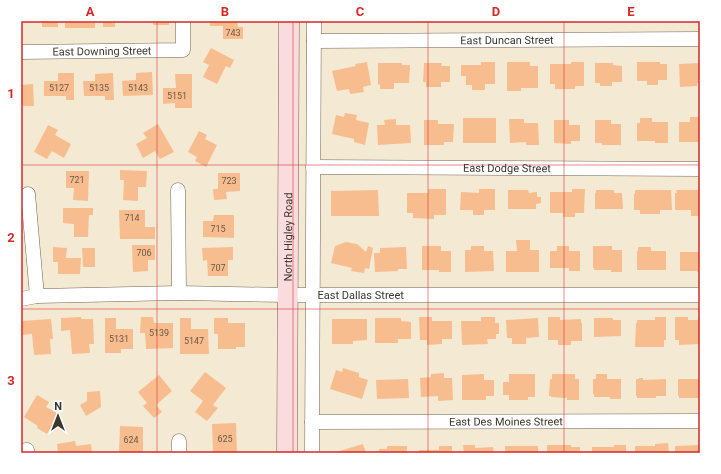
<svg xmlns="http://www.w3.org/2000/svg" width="721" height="474" font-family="Roboto,sans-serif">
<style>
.building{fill:#f8bd8f}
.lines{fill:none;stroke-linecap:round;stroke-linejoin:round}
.street-casing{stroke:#6e6551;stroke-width:15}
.secondary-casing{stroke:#6e6551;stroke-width:21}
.street{stroke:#fff;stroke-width:14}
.secondary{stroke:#fbdcde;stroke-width:20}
.grid{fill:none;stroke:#d62828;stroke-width:1;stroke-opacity:0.55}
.labels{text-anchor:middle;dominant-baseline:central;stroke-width:3;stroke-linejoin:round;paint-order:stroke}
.number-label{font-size:9px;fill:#6a5846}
.street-label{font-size:11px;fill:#3b372e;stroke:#fff}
.neatline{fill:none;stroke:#d62828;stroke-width:1.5}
.grid-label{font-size:13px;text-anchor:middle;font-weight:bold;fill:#d62828}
</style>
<rect width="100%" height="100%" fill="#f4e9d3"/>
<!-- building -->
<path class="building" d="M 42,21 L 58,21 L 58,27 L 42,27 Z
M 65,21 L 95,21 L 95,28 L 65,28 Z
M 103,21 L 115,21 L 115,27 L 103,27 Z
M 153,21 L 169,21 L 169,25 L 153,25 Z
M 210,21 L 237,21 L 238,27 L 243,27 L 243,39 L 223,39 L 223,26 L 210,26 Z
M 211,48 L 234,60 L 230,68 L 226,66 L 217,84 L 203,77 L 209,65 L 203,62 Z
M 367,62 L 371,85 L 363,87 L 364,92 L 350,94 L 349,89 L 337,91 L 332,71 L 356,66 L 355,64 Z
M 481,62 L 495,62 L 495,84 L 485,84 L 485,90 L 472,90 L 472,85 L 466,85 L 466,76 L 461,76 L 461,65 L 481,65 Z
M 507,62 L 530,62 L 530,66 L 538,66 L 538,88 L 521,88 L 521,91 L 507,91 Z
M 571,62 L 584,62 L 584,86 L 575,86 L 575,89 L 555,89 L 555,84 L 550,84 L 550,64 L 571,64 Z
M 637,62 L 660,62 L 660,64 L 667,64 L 667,80 L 658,80 L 658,85 L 647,85 L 647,81 L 637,81 Z
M 378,63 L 402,63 L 402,65 L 410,65 L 409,83 L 394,83 L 394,89 L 380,89 L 380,84 L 378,85 Z
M 424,63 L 442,63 L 441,66 L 450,66 L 450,82 L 441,82 L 441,87 L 426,87 L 426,82 L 423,82 Z
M 595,63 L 613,63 L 613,65 L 622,66 L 622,82 L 612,82 L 612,86 L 600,86 L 600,83 L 595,83 Z
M 700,63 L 700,83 L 697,83 L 697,86 L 680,87 L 679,64 Z
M 152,72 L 153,95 L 123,96 L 122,81 L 136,80 L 136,73 Z
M 58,73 L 74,73 L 74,100 L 66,100 L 66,96 L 44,96 L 44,81 L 58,81 Z
M 113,73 L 114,100 L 105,100 L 105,96 L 84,96 L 83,81 L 95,81 L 95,74 Z
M 175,74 L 192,74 L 192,108 L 175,108 L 175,103 L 163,104 L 163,88 L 176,88 Z
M 33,84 L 34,106 L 21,106 L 21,85 Z
M 345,113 L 357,115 L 356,120 L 369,123 L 365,145 L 354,142 L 354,139 L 332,134 L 336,115 L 344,117 Z
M 690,117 L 700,117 L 700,142 L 679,142 L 679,122 L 690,122 Z
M 463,118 L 496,118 L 496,143 L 463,143 Z
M 640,118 L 652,118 L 652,122 L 668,122 L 668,143 L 655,143 L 655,141 L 637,141 L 637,123 L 640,123 Z
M 396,119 L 396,125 L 410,125 L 411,143 L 378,145 L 377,125 L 385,125 L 384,120 Z
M 509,119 L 524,119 L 524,123 L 538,123 L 539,145 L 526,145 L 526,142 L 510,143 Z
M 424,120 L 438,120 L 438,124 L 454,124 L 453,142 L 444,142 L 444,145 L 424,145 Z
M 554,120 L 569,120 L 569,125 L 580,125 L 580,141 L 571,141 L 571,144 L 554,143 Z
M 595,120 L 611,120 L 611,124 L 621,124 L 621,145 L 602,145 L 602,143 L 595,143 Z
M 158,124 L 174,152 L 160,159 L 155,151 L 143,158 L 136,144 L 147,138 L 143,133 Z
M 48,125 L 58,130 L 55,135 L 71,144 L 64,158 L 52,151 L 47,159 L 34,152 Z
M 199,131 L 207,135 L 205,139 L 217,145 L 206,167 L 195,161 L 197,157 L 188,152 Z
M 120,170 L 147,171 L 146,187 L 138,187 L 138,201 L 123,200 L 124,180 L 120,180 Z
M 66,171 L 89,171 L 88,201 L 73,200 L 74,188 L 66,188 Z
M 218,173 L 240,173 L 240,191 L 226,192 L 227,199 L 214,200 L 213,189 L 218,189 Z
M 428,189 L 446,189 L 446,215 L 434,215 L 434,219 L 413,218 L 413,213 L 407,213 L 407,193 L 428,193 Z
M 479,189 L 495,189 L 495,210 L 484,210 L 484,215 L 473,215 L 473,210 L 460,210 L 461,192 L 479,193 Z
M 572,189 L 585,189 L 584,213 L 575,213 L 575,217 L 563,217 L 563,213 L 550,213 L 550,192 L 572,192 Z
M 378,190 L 379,216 L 331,216 L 331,191 Z
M 508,190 L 528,190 L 529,193 L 537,192 L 537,197 L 541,197 L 541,203 L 536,204 L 536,209 L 508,209 Z
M 596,190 L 614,190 L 614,193 L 622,193 L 623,209 L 595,209 L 595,193 L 596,193 Z
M 635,190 L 671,190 L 672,210 L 660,210 L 660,214 L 640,214 L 640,210 L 634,210 L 634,194 L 635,193 Z
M 676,190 L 700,190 L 700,216 L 691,216 L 691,210 L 675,210 L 675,193 L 677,193 Z
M 63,208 L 93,208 L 93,215 L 89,215 L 88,237 L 74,237 L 74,224 L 63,223 Z
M 119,210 L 145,210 L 145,227 L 155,227 L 155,239 L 120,239 Z
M 214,215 L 234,215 L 234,238 L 203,237 L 203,221 L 213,221 Z
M 516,240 L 530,240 L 530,250 L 539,250 L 539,272 L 506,272 L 506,251 L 517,251 Z
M 346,242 L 357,244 L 366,252 L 368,246 L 373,248 L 369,269 L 365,268 L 364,273 L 351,271 L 352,268 L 331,263 L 335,246 Z
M 132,245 L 155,245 L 155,260 L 148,260 L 148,271 L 133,272 Z
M 422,246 L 441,246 L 441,251 L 451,251 L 451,272 L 439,272 L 439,270 L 422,270 Z
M 471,246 L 484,246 L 484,251 L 493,251 L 494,271 L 465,272 L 465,250 L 471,250 Z
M 557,246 L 569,246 L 569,251 L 580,251 L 580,271 L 569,271 L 569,268 L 550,268 L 550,251 L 557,251 Z
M 593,246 L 612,246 L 612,250 L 622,250 L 622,272 L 611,272 L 611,270 L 594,270 L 594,268 L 593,268 Z
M 53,247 L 67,248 L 66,258 L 81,258 L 80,274 L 58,274 L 58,262 L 53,262 Z
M 233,247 L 233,260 L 228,260 L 228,276 L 208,276 L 207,260 L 203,261 L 202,248 Z
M 406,247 L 407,269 L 398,269 L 398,271 L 375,272 L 374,253 L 380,253 L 380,248 Z
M 638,247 L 651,247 L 651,251 L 666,251 L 666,270 L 637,270 L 637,251 L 638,251 Z
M 82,248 L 95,248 L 95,267 L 83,267 Z
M 680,252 L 700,252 L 700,272 L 697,272 L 697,271 L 680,271 Z
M 81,317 L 81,319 L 93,319 L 94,344 L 89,344 L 90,353 L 72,354 L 70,330 L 61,331 L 61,318 Z
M 141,317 L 153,317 L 154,323 L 173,323 L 173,348 L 146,349 L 145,333 L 140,333 Z
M 419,317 L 432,317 L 432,321 L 452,321 L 452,339 L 442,339 L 442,344 L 427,345 L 427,340 L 420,340 Z
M 481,317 L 495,317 L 495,323 L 499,323 L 499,334 L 496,334 L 496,339 L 487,339 L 488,344 L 462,345 L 461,321 L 481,321 Z
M 548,317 L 560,317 L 560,320 L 581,319 L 581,323 L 582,323 L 582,341 L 571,341 L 571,345 L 558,345 L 558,340 L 548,340 Z
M 655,317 L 666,317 L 666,340 L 664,340 L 664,347 L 635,347 L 636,323 L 637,323 L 637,320 L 655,320 Z
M 675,317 L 688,317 L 688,320 L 698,320 L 698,318 L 700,318 L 700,344 L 679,345 L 679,340 L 675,340 Z
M 105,318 L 116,318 L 116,329 L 133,329 L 133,349 L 121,349 L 121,353 L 105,353 Z
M 180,318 L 191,318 L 191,329 L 208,329 L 209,354 L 180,354 Z
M 214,318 L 228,318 L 228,323 L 245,323 L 245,347 L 236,347 L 236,349 L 218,349 L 218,334 L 214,334 Z
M 375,318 L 401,318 L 401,321 L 411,322 L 411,339 L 398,339 L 398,343 L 375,343 Z
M 538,318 L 539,337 L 526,338 L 526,344 L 512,344 L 512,338 L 507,338 L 506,320 Z
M 594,318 L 613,318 L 613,320 L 621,320 L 621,336 L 594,337 Z
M 51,319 L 53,339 L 50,339 L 51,354 L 34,355 L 32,334 L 22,335 L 21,321 Z
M 332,319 L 367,319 L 367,340 L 353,341 L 353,344 L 332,344 Z
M 343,368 L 359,373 L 359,377 L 368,380 L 362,399 L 330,389 L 336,370 L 342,372 Z
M 205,372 L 226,388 L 213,405 L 218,408 L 207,421 L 195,412 L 203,401 L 190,391 Z
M 444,373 L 444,378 L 452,378 L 453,400 L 438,401 L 438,396 L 421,397 L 420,378 L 431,377 L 431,374 Z
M 484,374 L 484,380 L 494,380 L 494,396 L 486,396 L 486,400 L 462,400 L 462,375 Z
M 509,374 L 535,374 L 535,397 L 528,397 L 528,400 L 509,400 L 509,395 L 503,395 L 503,382 L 509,382 Z
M 552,374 L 575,374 L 575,379 L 579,379 L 579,400 L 567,400 L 567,397 L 566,398 L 551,397 L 551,396 L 549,396 L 550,379 L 552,379 Z
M 596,374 L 607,374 L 607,379 L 621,379 L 621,399 L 610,399 L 610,396 L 610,397 L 594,397 L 594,394 L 593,394 L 593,379 L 596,379 Z
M 159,375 L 172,391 L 156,405 L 162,412 L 154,418 L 143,406 L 147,403 L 138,392 Z
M 639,378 L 643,378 L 643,380 L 666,379 L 666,396 L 656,396 L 656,398 L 637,398 L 637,396 L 636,396 L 636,379 L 639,379 Z
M 408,379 L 409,398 L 377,399 L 376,380 Z
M 678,379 L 700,379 L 700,398 L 679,398 L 679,396 L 678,396 Z
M 100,391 L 101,407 L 86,416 L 80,405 L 87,401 L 87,392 Z
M 37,395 L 49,402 L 46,407 L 59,414 L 47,434 L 37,428 L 38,426 L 24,417 Z
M 236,423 L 237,453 L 213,453 L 212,424 Z
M 120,426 L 143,427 L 143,453 L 119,453 Z
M 75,441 L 76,446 L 91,444 L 92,453 L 58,453 L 57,444 Z
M 668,443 L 669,453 L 635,453 L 635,446 L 655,446 L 655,444 Z
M 363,444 L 366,453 L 333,453 Z
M 463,445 L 475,445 L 475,448 L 493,447 L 494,453 L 464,453 Z
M 547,445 L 571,445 L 571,447 L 580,447 L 580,453 L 547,453 Z
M 614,445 L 626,445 L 626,453 L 592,453 L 592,447 L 614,447 Z
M 700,445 L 700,453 L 675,453 L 675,446 Z
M 387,446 L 407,446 L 407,453 L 379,453 L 379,449 L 387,449 Z
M 439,446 L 452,446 L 452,453 L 419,453 L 419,450 L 439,450 Z
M 505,446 L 538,446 L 538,453 L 505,453 Z"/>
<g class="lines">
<defs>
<g id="street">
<path id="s1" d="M 314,41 L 700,39"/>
<path id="s2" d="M 21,52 L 183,50 L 183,21"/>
<path id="s3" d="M 313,167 L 700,169"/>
<path d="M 178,190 L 179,293"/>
<path d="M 28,194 L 37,296"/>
<path id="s4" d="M 21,299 L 37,296 L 179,293 L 288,295 L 700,295"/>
<path id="s5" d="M 312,422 L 700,421"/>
<path d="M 21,451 L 27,450 L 27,453"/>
<path d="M 179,453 L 179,441"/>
<path d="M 312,453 L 314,21"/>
</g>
<g id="secondary">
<path id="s6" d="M 287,453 L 289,21"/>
</g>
</defs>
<!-- street casing -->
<use href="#street" class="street-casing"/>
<!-- secondary casing -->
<use href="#secondary" class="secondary-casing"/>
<!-- street -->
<use href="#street" class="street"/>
<!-- secondary -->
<use href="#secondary" class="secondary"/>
</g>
<!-- grid -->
<path class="grid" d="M 157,21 L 157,453M 293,21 L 293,453M 428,21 L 428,453M 564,21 L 564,453M 21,165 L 700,165M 21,309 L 700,309"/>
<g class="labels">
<!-- number labels -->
<g class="number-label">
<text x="233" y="33">743</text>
<text x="59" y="88">5127</text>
<text x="99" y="88">5135</text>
<text x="138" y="88">5143</text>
<text x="177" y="96">5151</text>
<text x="77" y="180">721</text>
<text x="229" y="181">723</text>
<text x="132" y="218">714</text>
<text x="218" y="229">715</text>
<text x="144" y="253">706</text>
<text x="218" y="268">707</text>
<text x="159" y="333">5139</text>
<text x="119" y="339">5131</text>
<text x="194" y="341">5147</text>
<text x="225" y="439">625</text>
<text x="131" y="440">624</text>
</g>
<!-- street labels -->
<g class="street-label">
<text stroke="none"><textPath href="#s1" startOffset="193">East Duncan Street</textPath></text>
<text stroke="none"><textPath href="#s2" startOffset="81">East Downing Street</textPath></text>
<text stroke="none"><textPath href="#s3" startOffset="194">East Dodge Street</textPath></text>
<text stroke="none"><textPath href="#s6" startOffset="216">North Higley Road</textPath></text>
<text stroke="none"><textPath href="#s4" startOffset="340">East Dallas Street</textPath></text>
<text stroke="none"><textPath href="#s5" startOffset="194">East Des Moines Street</textPath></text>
</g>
</g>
<!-- border -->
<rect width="721" height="474" fill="none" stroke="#ffffff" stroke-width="44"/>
<!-- north arrow -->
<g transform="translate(58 416)" stroke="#ffffff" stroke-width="3" paint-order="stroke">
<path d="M0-3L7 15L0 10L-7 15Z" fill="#3b372e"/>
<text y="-6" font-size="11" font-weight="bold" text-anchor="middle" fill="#3b372e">N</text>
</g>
<rect x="22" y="22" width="677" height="430" class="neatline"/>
<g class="grid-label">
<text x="90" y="16">A</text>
<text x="225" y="16">B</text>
<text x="360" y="16">C</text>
<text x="496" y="16">D</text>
<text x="631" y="16">E</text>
<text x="11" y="98">1</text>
<text x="11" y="242">2</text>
<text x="11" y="385">3</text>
</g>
</svg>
